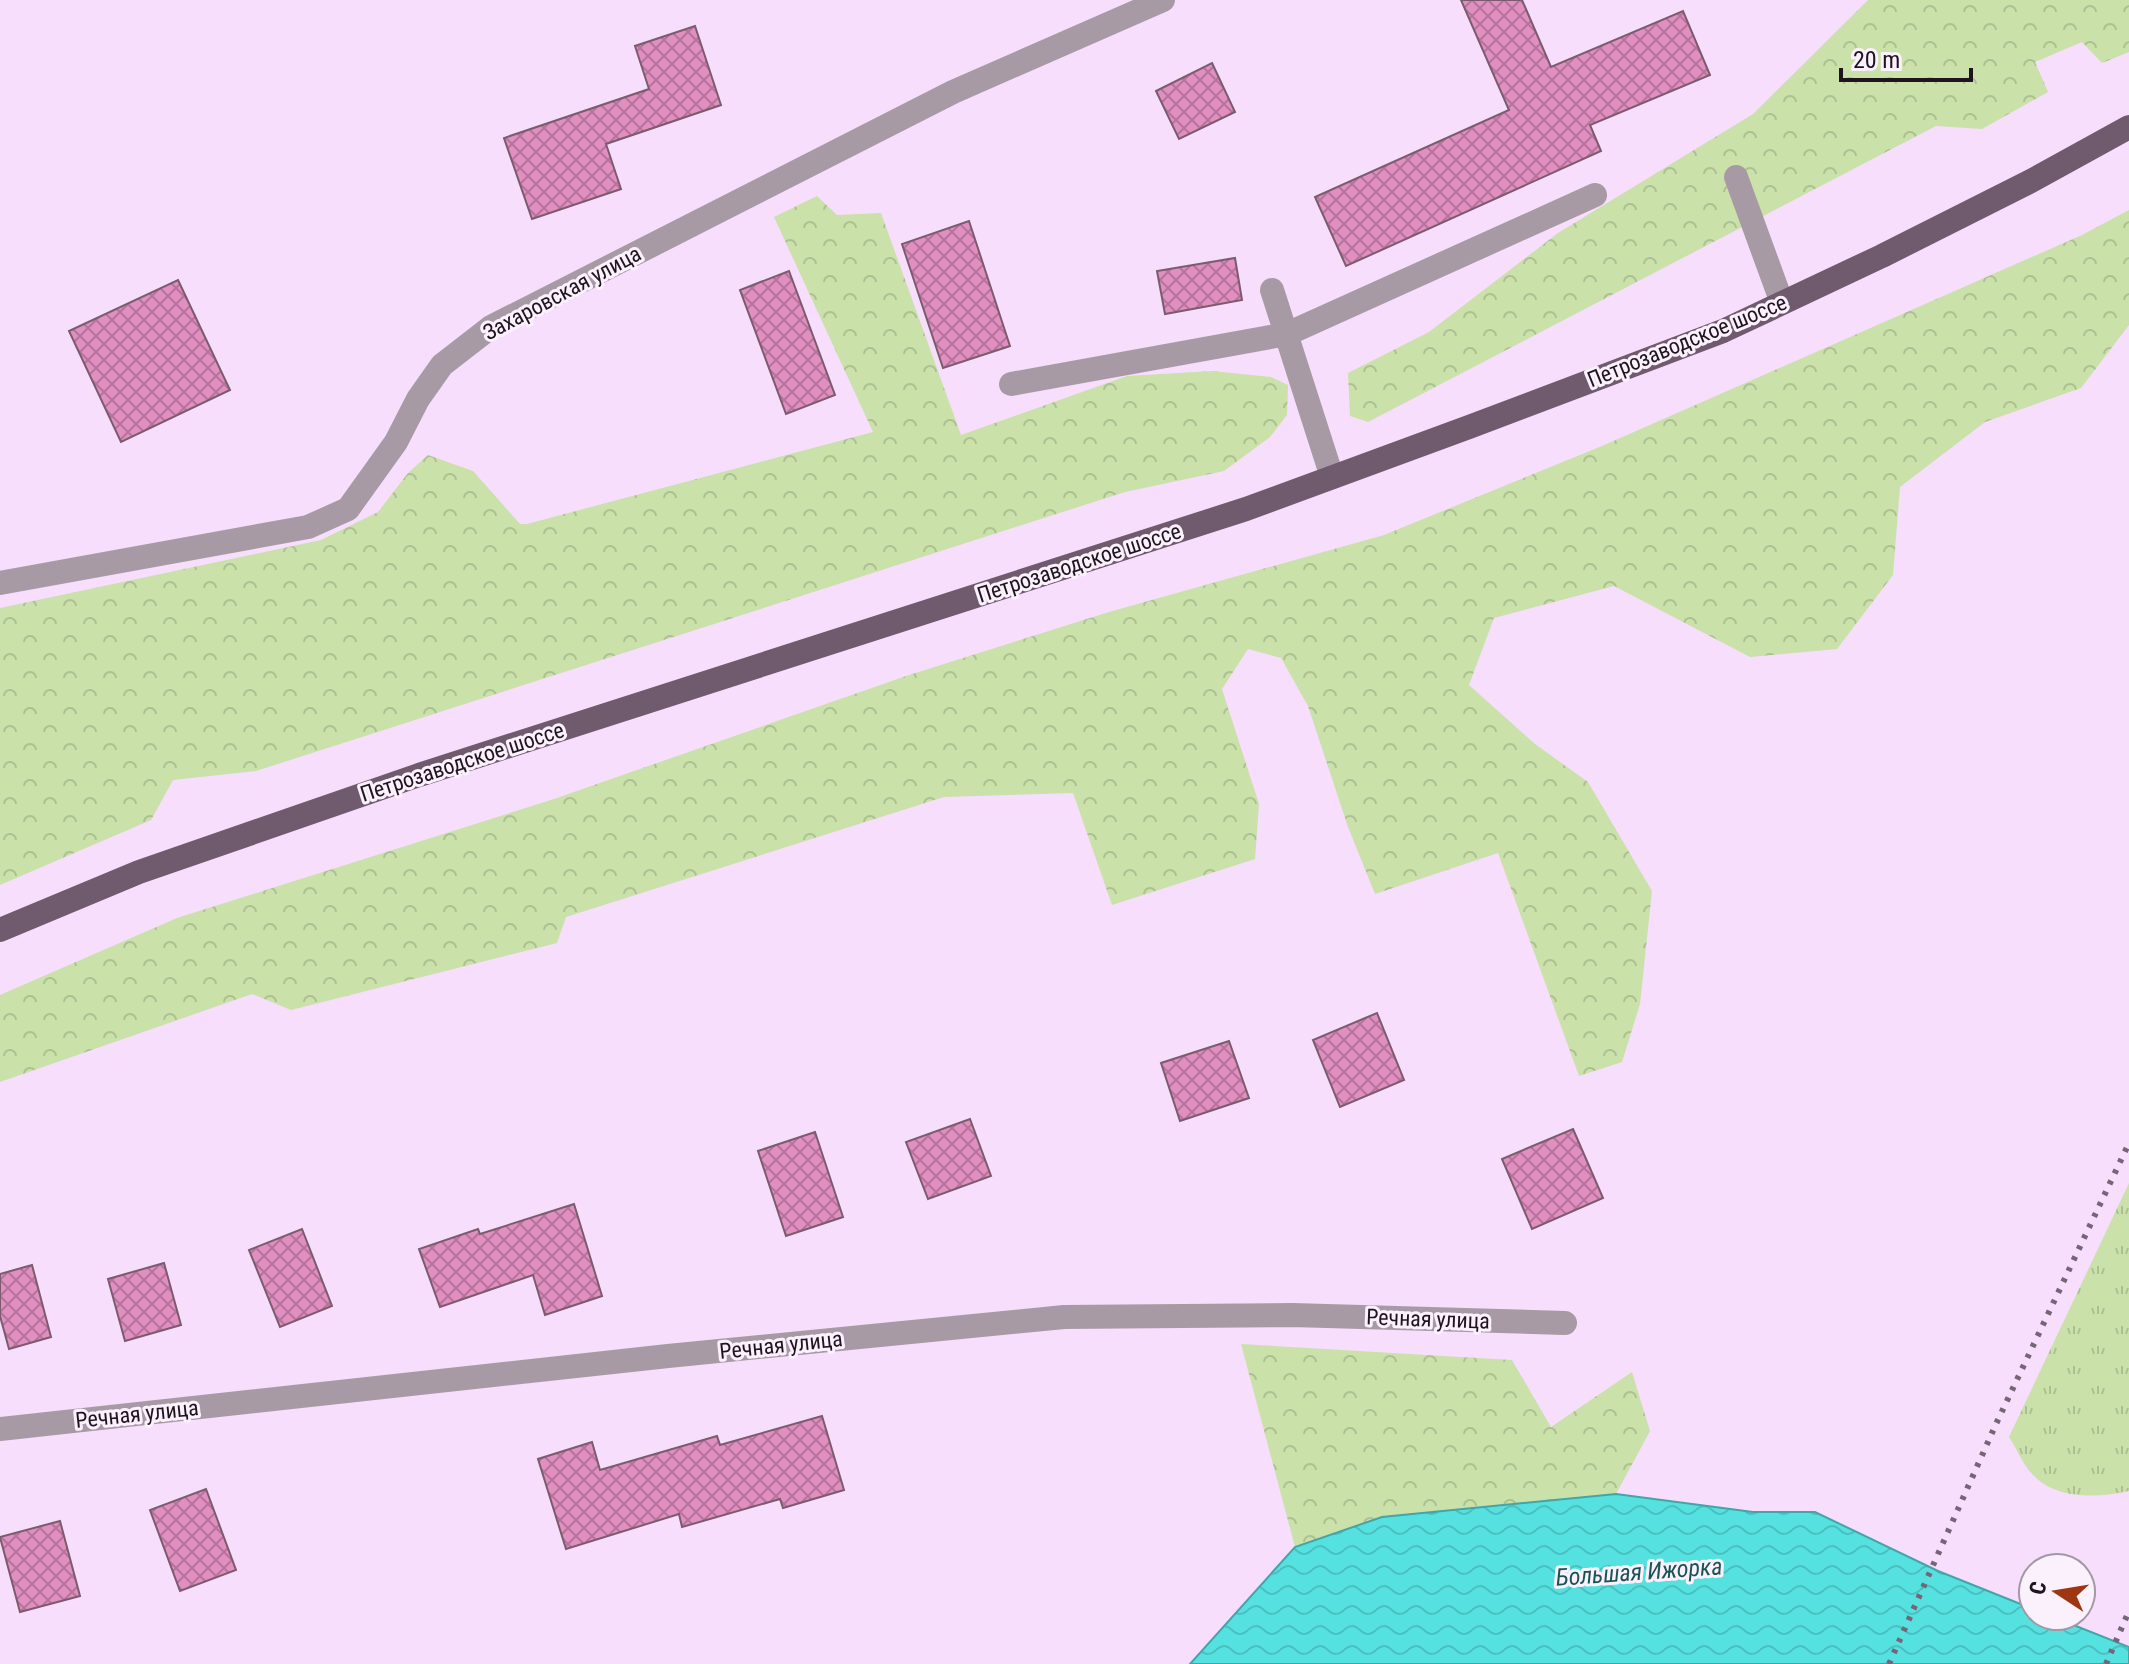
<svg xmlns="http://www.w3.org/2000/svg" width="2129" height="1664" font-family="'Roboto Condensed',sans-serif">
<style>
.grass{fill:url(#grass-tufts)}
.forest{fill:url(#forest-crowns)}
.water{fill:url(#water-waves);stroke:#45a4a6;stroke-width:2}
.building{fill:url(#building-cross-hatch);stroke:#7b5c6e;stroke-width:2}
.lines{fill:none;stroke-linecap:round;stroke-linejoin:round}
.minor{stroke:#a79aa5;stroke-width:24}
.major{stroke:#705a6d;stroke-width:24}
.rail{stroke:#746577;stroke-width:6;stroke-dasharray:4 8;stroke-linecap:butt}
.labels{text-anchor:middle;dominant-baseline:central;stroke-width:6;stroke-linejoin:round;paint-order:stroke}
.street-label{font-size:22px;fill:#1d141e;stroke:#fbf1fd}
.water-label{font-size:24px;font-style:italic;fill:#195454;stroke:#fbf1fd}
</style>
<defs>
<pattern id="grass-tufts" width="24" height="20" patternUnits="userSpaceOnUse" patternTransform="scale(2)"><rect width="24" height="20" fill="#cae1aa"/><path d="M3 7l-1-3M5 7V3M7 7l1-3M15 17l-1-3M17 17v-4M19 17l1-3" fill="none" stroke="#adc092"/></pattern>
<pattern id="forest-crowns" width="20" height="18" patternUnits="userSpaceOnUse" patternTransform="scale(2)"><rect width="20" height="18" fill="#cae1aa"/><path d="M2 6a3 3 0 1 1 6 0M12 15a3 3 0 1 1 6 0" fill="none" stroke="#adc092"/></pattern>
<pattern id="water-waves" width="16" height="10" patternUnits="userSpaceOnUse" patternTransform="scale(2)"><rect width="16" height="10" fill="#56e1e1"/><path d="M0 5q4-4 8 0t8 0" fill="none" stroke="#4ac0c1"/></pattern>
<pattern id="building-cross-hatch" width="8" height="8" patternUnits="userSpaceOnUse" patternTransform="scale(2)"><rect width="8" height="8" fill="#e18ec1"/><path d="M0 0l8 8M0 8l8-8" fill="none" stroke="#b6739c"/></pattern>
</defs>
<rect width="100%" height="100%" fill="#f7defc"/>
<!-- grass -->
<path class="grass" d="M 2129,1183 L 2129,1491 C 2098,1498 2057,1500 2033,1475 C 2023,1465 2017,1449 2009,1437 Z"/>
<!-- forest -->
<path class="forest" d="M 1868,0 L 2129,0 L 2129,52 L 2102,63 L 2082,42 L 2035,62 L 2048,92 L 1982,129 L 1936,126 L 1368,422 L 1350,416 L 1348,373 L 1429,332 L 1558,233 L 1753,114 Z
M 817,196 L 837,215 L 881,213 L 961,435 L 1127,376 L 1212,371 L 1271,377 L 1288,385 L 1287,415 L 1270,437 L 1224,471 L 1125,492 L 256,771 L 173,780 L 151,820 L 0,885 L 0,608 L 321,540 L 378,512 L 408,473 L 428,455 L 473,471 L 520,524 L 527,524 L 873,432 L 774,217 Z
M 2129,210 L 2129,325 L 2081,388 L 1985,422 L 1900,487 L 1893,575 L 1837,649 L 1750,657 L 1614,586 L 1494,618 L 1469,685 L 1535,744 L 1588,782 L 1652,891 L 1640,1004 L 1622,1062 L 1579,1076 L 1498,853 L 1375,894 L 1348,827 L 1308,706 L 1281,658 L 1248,649 L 1222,689 L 1259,804 L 1255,859 L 1112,905 L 1073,793 L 944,797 L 566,917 L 557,943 L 291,1010 L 252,994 L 0,1082 L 0,995 L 177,918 L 554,799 L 909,675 L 1109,612 L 1384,535 L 1602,446 L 2082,235 Z
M 1241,1344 L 1512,1360 L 1551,1427 L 1632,1372 L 1650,1431 L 1616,1494 L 1382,1517 L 1295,1547 Z"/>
<!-- water -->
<path class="water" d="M 1616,1494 L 1753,1512 L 1815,1512 L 1938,1571 L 2033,1609 L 2033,1616 L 2051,1616 L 2129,1647 L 2129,1664 L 1190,1664 L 1295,1547 L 1382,1517 Z"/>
<!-- building -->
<path class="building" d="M 1461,0 L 1522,0 L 1551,67 L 1683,11 L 1710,75 L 1590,125 L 1601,151 L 1346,266 L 1315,197 L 1509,110 Z
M 695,26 L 721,105 L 606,144 L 621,189 L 532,219 L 504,138 L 649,89 L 635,46 Z
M 1212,63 L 1235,112 L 1179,139 L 1156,91 Z
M 969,221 L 1010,346 L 943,368 L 902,244 Z
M 1235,258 L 1242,300 L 1165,314 L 1157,271 Z
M 789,271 L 835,395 L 786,414 L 740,290 Z
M 178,280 L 230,390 L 121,442 L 69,331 Z
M 1377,1013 L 1404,1080 L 1340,1107 L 1313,1040 Z
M 1229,1041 L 1249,1098 L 1180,1121 L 1161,1063 Z
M 970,1119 L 991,1176 L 928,1199 L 906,1142 Z
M 1573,1129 L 1603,1198 L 1532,1229 L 1502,1159 Z
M 815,1132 L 843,1217 L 786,1236 L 758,1151 Z
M 574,1204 L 602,1296 L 545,1315 L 533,1275 L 440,1307 L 419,1249 L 478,1229 L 480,1234 Z
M 302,1229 L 332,1306 L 280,1327 L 249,1250 Z
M 164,1263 L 181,1325 L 125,1341 L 108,1279 Z
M 32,1265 L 51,1337 L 9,1349 L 0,1316 L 0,1274 Z
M 822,1416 L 844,1490 L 783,1508 L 780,1499 L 682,1527 L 679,1514 L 566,1549 L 538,1459 L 592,1442 L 600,1470 L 717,1436 L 720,1445 Z
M 206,1489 L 236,1570 L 180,1591 L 150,1510 Z
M 60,1521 L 80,1596 L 20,1612 L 0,1537 Z"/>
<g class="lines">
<!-- minor -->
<path class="minor" d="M 1736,177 L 1782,303
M 1272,290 L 1332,477
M 1011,384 L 1287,334 L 1595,195
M 0,583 L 308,527 L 348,509 L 396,442 L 418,399 L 442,365 L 491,327 L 953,92 L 1163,0
M 0,1429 L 668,1356 L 1064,1317 L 1292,1315 L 1565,1323"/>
<!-- major -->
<path class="major" d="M 0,930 L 139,872 L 419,775 L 1246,509 L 1469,427 L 1723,331 L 1882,256 L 2031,181 L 2129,127"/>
<!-- rail -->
<path class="rail" d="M 1889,1664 L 1996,1424 L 2129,1143
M 2106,1664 L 2129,1611"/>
</g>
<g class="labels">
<!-- street labels -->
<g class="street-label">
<text transform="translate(562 293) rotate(-28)">Захаровская улица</text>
<text transform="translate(1687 341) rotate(-22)">Петрозаводское шоссе</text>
<text transform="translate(1079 563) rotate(-18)">Петрозаводское шоссе</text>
<text transform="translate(462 762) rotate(-18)">Петрозаводское шоссе</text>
<text transform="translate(1428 1319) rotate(2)">Речная улица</text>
<text transform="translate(781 1345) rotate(-6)">Речная улица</text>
<text transform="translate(137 1414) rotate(-6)">Речная улица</text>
</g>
<!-- water labels -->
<g class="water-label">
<text transform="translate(1639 1572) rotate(-4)">Большая Ижорка</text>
</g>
</g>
<!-- north arrow -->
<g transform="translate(2057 1592) rotate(282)"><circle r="38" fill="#fbf1fd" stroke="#a299a4" stroke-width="2"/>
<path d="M0-6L14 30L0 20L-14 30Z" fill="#9d3611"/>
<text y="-12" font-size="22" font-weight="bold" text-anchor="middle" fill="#1d141e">С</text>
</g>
<!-- scale -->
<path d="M1841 68v12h130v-12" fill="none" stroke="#1d141e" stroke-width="4"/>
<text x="1853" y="68" font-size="24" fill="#1d141e" stroke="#fbf1fd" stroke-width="6" paint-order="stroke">20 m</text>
</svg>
